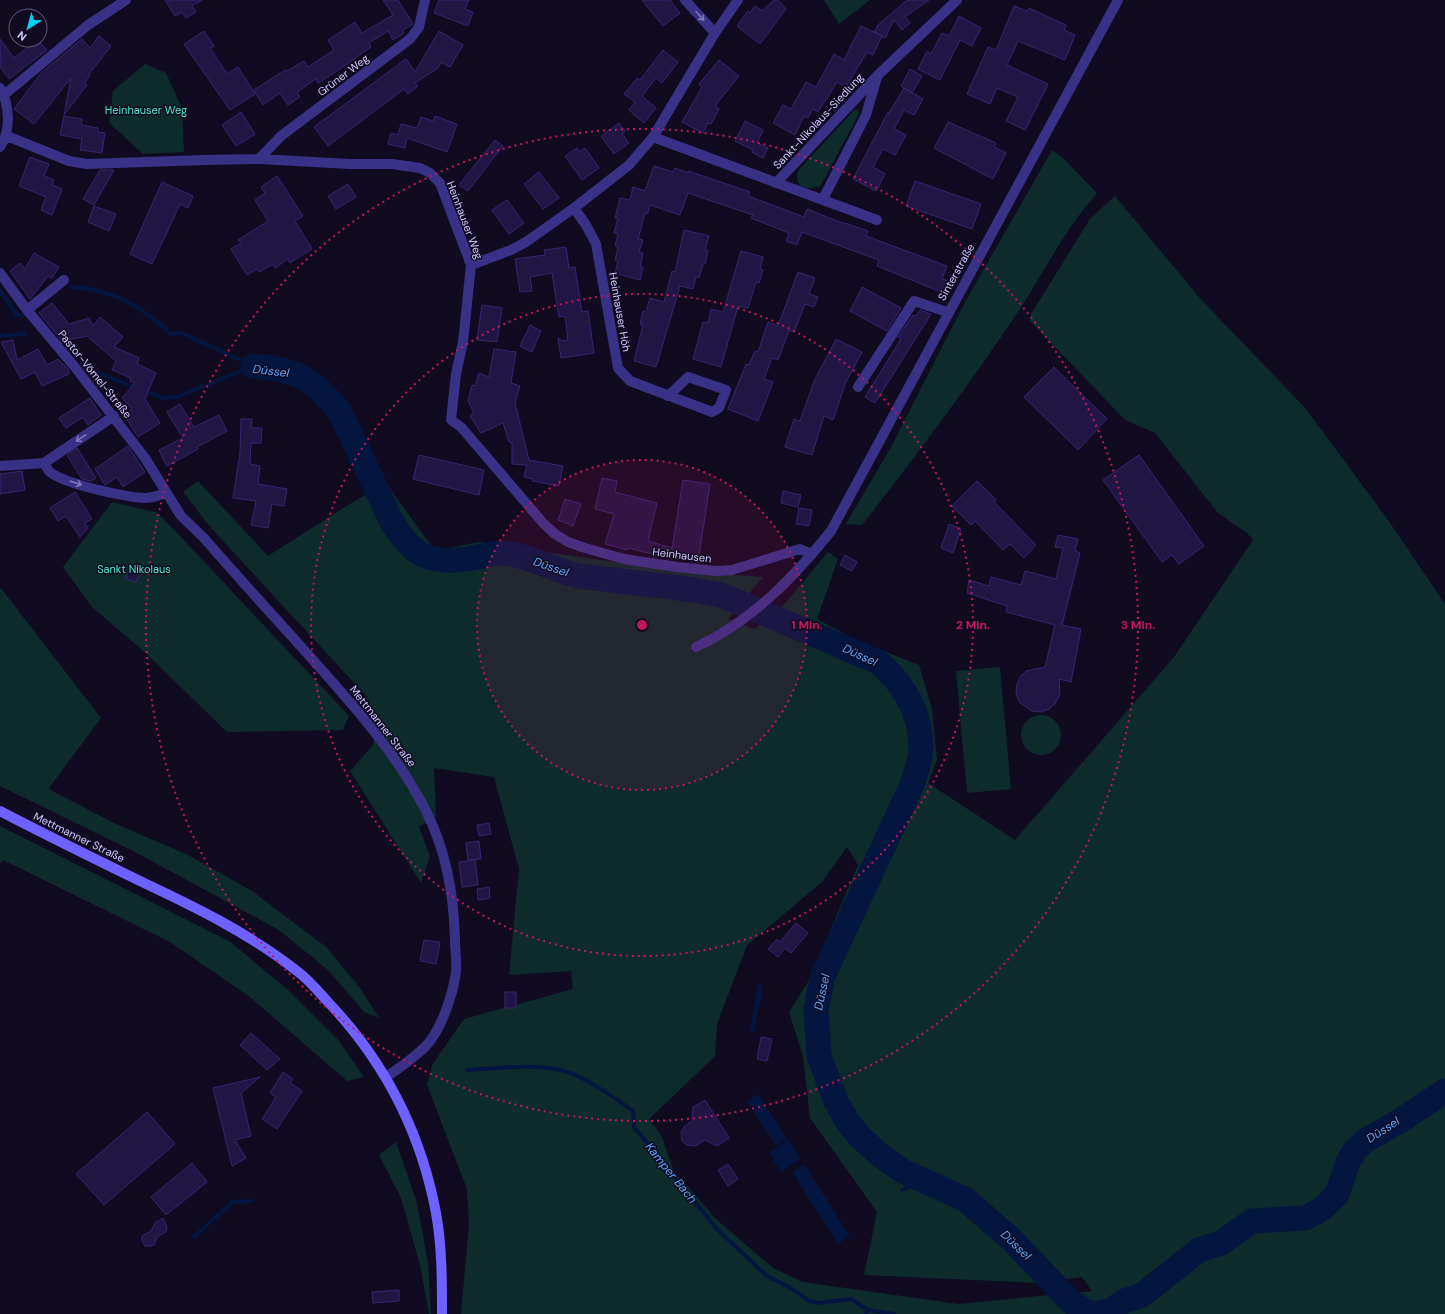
<svg xmlns="http://www.w3.org/2000/svg" width="1445" height="1314" font-family="'DM Sans',sans-serif">
<style>
.green{fill:#0d2b2b;fill-rule:evenodd}
.water{fill:#041640}
.lines{fill:none;stroke-linecap:round;stroke-linejoin:round}
.stream{stroke:#041640;stroke-width:4}
.river{stroke:#041640;stroke-width:25}
.building{fill:#211544;stroke:#382472}
.street{stroke:#393185;stroke-width:10}
.secondary{stroke:#6f61ff;stroke-width:10}
.oneway{stroke:#7f76bc}
.ring{fill:none;stroke:#c2185b;stroke-width:2;stroke-dasharray:2 4}
.labels{text-anchor:middle;dominant-baseline:central;stroke-width:3;stroke-linejoin:round;paint-order:stroke}
.street-label{font-size:11px;fill:#d4caff;stroke:#100b21}
.park-label{font-size:11px;fill:#4beacc;stroke:#100b21}
.water-label{font-size:12px;font-style:italic;fill:#58a8ff;stroke:#100b21}
.centre{fill:#c2185b;stroke:#100b21;stroke-width:2}
.ring-label{font-size:12px;text-anchor:middle;font-weight:bold;fill:#c2185b;stroke:#100b21;stroke-width:3;stroke-linejoin:round;paint-order:stroke}
</style>
<rect width="100%" height="100%" fill="#100b21"/>
<!-- green -->
<path class="green" d="M 824,0 L 870,0 L 839,24 Z
M 145,64 L 166,73 L 182,108 L 184,152 L 143,154 L 109,123 L 113,91 Z
M 858,109 L 859,114 L 821,185 C 809,192 793,188 798,171 L 853,111 Z
M 1052,150 L 1063,158 L 1097,193 C 1065,229 1044,272 1018,312 C 969,385 916,456 862,525 L 846,524 L 891,447 L 964,304 Z
M 1115,196 L 1198,296 L 1306,409 L 1388,520 L 1445,604 L 1445,1314 L 461,1314 L 469,1226 L 467,1189 L 427,1085 L 432,1065 L 464,1019 L 573,989 L 571,971 L 509,975 L 519,869 L 494,777 L 434,768 L 436,816 L 419,827 L 430,856 L 421,883 L 350,771 L 374,744 L 367,697 L 211,528 L 183,492 L 198,481 L 268,556 L 348,505 L 386,483 L 435,551 L 478,542 L 669,570 L 763,577 L 728,619 L 754,629 L 782,607 L 828,552 L 838,559 L 817,619 L 858,641 L 919,665 L 932,709 L 937,760 L 928,783 L 1015,840 L 1174,657 L 1253,540 L 1247,533 L 1218,513 L 1155,433 L 1125,420 L 1030,321 L 1031,314 L 1090,219 ZM 847,847 L 858,865 L 808,982 L 789,1012 L 803,1056 L 810,1118 L 877,1212 L 864,1275 L 1038,1283 L 1082,1277 L 1092,1291 L 958,1304 L 803,1282 L 773,1268 L 717,1220 L 674,1171 L 661,1135 L 649,1119 L 715,1056 L 717,1024 L 747,945 L 822,882 Z
M 112,502 L 155,512 L 163,518 L 349,716 L 343,730 L 227,732 L 149,656 L 92,607 L 63,567 Z
M 0,587 L 101,718 L 49,788 L 56,793 L 116,824 L 188,855 L 252,891 L 326,947 L 358,985 L 379,1018 L 364,1012 L 329,971 L 279,930 L 133,851 L 0,786 Z
M 1000,667 L 1011,789 L 967,793 L 956,671 Z
M1021 735a20 20 0 1 1 40 0a20 20 0 1 1-40 0Z
M 0,826 L 229,941 L 288,990 L 339,1041 L 364,1077 L 347,1081 L 250,997 L 170,942 L 3,860 L 0,864 Z
M 396,1142 L 417,1203 L 428,1263 L 431,1314 L 429,1314 L 420,1265 L 401,1198 L 379,1155 Z"/>
<!-- water -->
<path class="water" d="M 758,985 L 763,986 L 754,1032 L 750,1031 Z
M 758,1094 L 787,1139 L 776,1146 L 747,1101 Z
M 789,1140 L 801,1159 L 781,1172 L 769,1153 Z
M 804,1164 L 850,1236 L 838,1244 L 792,1172 Z"/>
<g class="lines">
<!-- stream -->
<path class="stream" d="M 71,287 C 110,288 143,307 171,334 L 182,333 L 253,366
M 0,291 L 17,315 L 22,316
M 0,336 L 25,334
M 85,368 L 137,388
M 143,390 L 163,398 L 177,397 L 253,366
M 467,1070 C 499,1068 544,1062 573,1074 C 594,1083 615,1098 633,1111 L 634,1127 L 717,1229 L 767,1276 L 791,1288 L 809,1301 L 819,1303 L 851,1299 L 868,1310
M 902,1190 L 925,1180
M 194,1237 L 232,1202 L 252,1201
M 866,1314 L 868,1310 L 894,1314"/>
<!-- river -->
<path class="river" d="M 253,366 C 298,370 310,377 340,412 L 392,522 C 414,558 432,565 473,558 C 484,556 495,552 506,553 C 531,556 554,571 579,576 L 695,590 L 724,596 L 878,662 C 906,685 925,720 920,758 C 918,767 915,776 912,785 L 822,978 L 816,1011 L 819,1056 L 836,1101 L 847,1121 L 860,1137 L 881,1156 L 904,1172 L 965,1199 L 1011,1239 L 1072,1303 L 1090,1314
M 1095,1314 L 1112,1310 L 1124,1301 L 1142,1295 L 1199,1250 L 1221,1243 L 1252,1221 L 1305,1218 L 1322,1209 L 1337,1194 L 1348,1162 L 1355,1150 L 1365,1141 L 1403,1119 L 1445,1091"/>
</g>
<!-- building -->
<path class="building" d="M 165,0 L 202,0 L 192,6 L 196,12 L 186,18 L 182,12 L 175,16 Z
M 383,0 L 398,0 L 413,24 L 403,30 L 404,33 L 393,40 L 388,31 L 369,43 L 371,47 L 334,73 L 318,83 L 316,79 L 297,92 L 300,97 L 288,105 L 280,93 L 263,105 L 254,90 L 285,70 L 287,71 L 304,61 L 308,67 L 334,50 L 328,40 L 355,22 L 362,33 L 393,15 Z
M 439,0 L 469,0 L 465,9 L 473,12 L 468,26 L 434,13 Z
M 642,0 L 670,0 L 680,13 L 663,26 Z
M 774,0 L 778,0 L 786,9 L 760,44 L 737,26 L 748,11 L 750,13 L 755,6 L 762,11 Z
M 907,0 L 929,0 L 905,17 L 910,23 L 902,30 L 894,20 L 885,38 L 882,36 L 873,55 L 867,52 L 846,87 L 837,82 L 818,112 L 813,109 L 808,118 L 804,116 L 795,135 L 773,123 L 783,105 L 791,109 L 806,82 L 816,87 L 834,54 L 844,60 L 861,26 L 882,36 L 874,32 L 878,25 Z
M 1014,6 L 1027,11 L 1029,8 L 1066,25 L 1064,30 L 1075,35 L 1065,60 L 1018,41 L 1007,65 L 1048,84 L 1025,130 L 1006,121 L 1018,97 L 997,88 L 990,104 L 967,94 L 988,47 L 996,50 Z
M 959,16 L 981,28 L 972,46 L 960,40 L 940,80 L 918,69 L 927,51 L 931,54 L 942,33 L 949,36 Z
M 204,31 L 214,46 L 210,48 L 227,74 L 238,67 L 255,94 L 230,110 L 184,44 Z
M 439,31 L 463,45 L 450,67 L 441,62 L 438,68 L 415,83 L 418,86 L 408,94 L 404,89 L 328,146 L 314,127 L 406,59 L 415,72 Z
M 99,36 L 111,46 L 89,74 L 90,76 L 84,84 L 87,85 L 64,115 L 71,78 L 34,124 L 14,109 L 42,72 L 82,39 L 90,48 Z
M 0,39 L 14,58 L 38,40 L 47,50 L 9,79 L 0,67 Z
M 663,50 L 678,62 L 662,83 L 656,78 L 642,96 L 656,108 L 644,123 L 629,110 L 635,102 L 624,94 L 637,78 L 640,80 Z
M 719,60 L 739,76 L 715,106 L 719,109 L 711,124 L 708,123 L 703,133 L 682,122 L 702,87 L 699,84 Z
M 910,69 L 922,76 L 912,93 L 901,86 Z
M 904,88 L 923,99 L 914,115 L 904,110 L 894,129 L 906,135 L 895,155 L 883,149 L 873,167 L 885,174 L 876,191 L 853,179 L 888,112 L 889,113 Z
M 241,112 L 255,134 L 236,146 L 222,125 Z
M 64,116 L 82,119 L 81,125 L 98,128 L 98,132 L 105,133 L 102,153 L 80,150 L 82,139 L 60,135 Z
M 435,116 L 457,124 L 447,152 L 407,138 L 405,148 L 388,144 L 391,133 L 398,135 L 401,124 L 417,128 L 421,117 L 433,121 Z
M 745,121 L 763,130 L 757,143 L 768,148 L 763,158 L 752,152 L 753,150 L 735,141 Z
M 948,122 L 996,143 L 994,147 L 1006,153 L 993,179 L 934,148 Z
M 619,123 L 625,131 L 622,134 L 629,143 L 614,154 L 601,136 Z
M 495,140 L 503,146 L 468,191 L 459,185 Z
M 577,148 L 580,152 L 585,148 L 599,168 L 582,180 L 565,156 Z
M 30,157 L 49,164 L 44,176 L 54,180 L 52,185 L 62,189 L 52,215 L 41,210 L 46,197 L 19,186 Z
M 654,166 L 673,172 L 675,168 L 688,173 L 688,171 L 750,192 L 748,196 L 804,217 L 807,209 L 845,224 L 845,223 L 868,231 L 866,236 L 947,266 L 942,279 L 950,282 L 946,294 L 877,266 L 879,260 L 802,232 L 797,245 L 786,241 L 789,233 L 751,218 L 753,215 L 688,193 L 680,215 L 650,205 L 648,213 L 645,213 L 638,239 L 643,240 L 639,252 L 643,253 L 640,267 L 643,267 L 640,280 L 615,273 L 618,261 L 615,260 L 618,247 L 615,246 L 618,234 L 614,233 L 618,218 L 615,218 L 620,198 L 630,200 L 633,187 L 645,191 Z
M 100,170 L 114,170 L 94,205 L 83,199 Z
M 539,172 L 559,198 L 543,209 L 524,184 Z
M 277,176 L 303,216 L 295,221 L 312,249 L 290,263 L 288,259 L 275,268 L 273,264 L 259,272 L 257,269 L 247,275 L 231,249 L 241,243 L 238,240 L 268,221 L 255,200 L 265,193 L 261,187 Z
M 915,181 L 981,204 L 972,229 L 906,206 Z
M 162,182 L 193,196 L 188,208 L 180,204 L 152,264 L 130,254 Z
M 348,184 L 356,197 L 336,209 L 328,196 Z
M 507,200 L 524,223 L 509,234 L 492,210 Z
M 94,206 L 116,214 L 109,231 L 88,222 Z
M 684,230 L 709,236 L 705,250 L 708,251 L 705,264 L 703,264 L 699,278 L 696,277 L 693,289 L 680,286 L 656,367 L 634,361 L 643,325 L 640,324 L 643,311 L 646,312 L 650,298 L 664,302 L 672,271 L 675,272 Z
M 566,247 L 569,268 L 575,267 L 582,312 L 588,311 L 594,353 L 561,358 L 558,338 L 563,341 L 568,340 L 565,316 L 559,317 L 552,273 L 530,277 L 532,291 L 520,292 L 515,259 L 545,255 L 544,250 Z
M 741,251 L 763,257 L 760,269 L 763,270 L 759,283 L 756,282 L 748,308 L 738,306 L 721,367 L 693,359 L 703,322 L 708,323 L 711,309 L 723,312 Z
M 34,253 L 59,267 L 52,278 L 48,276 L 30,299 L 10,271 L 20,263 L 25,269 Z
M 798,272 L 815,278 L 809,294 L 818,297 L 814,307 L 805,304 L 794,332 L 789,330 L 778,360 L 772,358 L 764,379 L 773,382 L 758,421 L 728,409 L 746,364 L 749,365 L 755,351 L 758,352 L 768,322 L 778,326 Z
M 862,287 L 901,308 L 887,331 L 850,311 Z
M 52,303 L 69,324 L 89,318 L 93,326 L 100,317 L 123,337 L 114,347 L 139,358 L 137,364 L 156,373 L 145,399 L 160,423 L 138,437 L 124,415 L 132,409 L 122,398 L 135,383 L 130,381 L 131,378 L 112,370 L 116,361 L 87,336 L 62,341 L 39,313 Z
M 482,305 L 502,308 L 497,342 L 477,340 Z
M 920,310 L 931,314 L 875,403 L 865,397 L 901,339 L 898,337 L 913,315 L 916,316 Z
M 530,325 L 541,331 L 532,352 L 520,346 Z
M 836,339 L 862,352 L 845,384 L 833,420 L 824,416 L 812,455 L 785,447 L 794,419 L 800,421 L 815,379 Z
M 13,340 L 17,360 L 38,349 L 47,365 L 58,359 L 68,369 L 69,374 L 42,386 L 35,372 L 21,379 L 1,342 Z
M 494,349 L 516,352 L 511,383 L 520,386 L 515,403 L 529,460 L 563,466 L 559,486 L 532,481 L 533,479 L 524,477 L 527,465 L 512,464 L 512,443 L 509,442 L 503,423 L 481,433 L 470,416 L 474,413 L 468,401 L 472,385 L 475,386 L 479,373 L 489,377 Z
M 1054,367 L 1107,419 L 1078,450 L 1024,397 Z
M 90,398 L 101,415 L 88,425 L 83,417 L 66,428 L 59,418 Z
M 180,404 L 194,427 L 219,415 L 227,431 L 197,447 L 198,449 L 167,466 L 159,450 L 183,438 L 167,412 Z
M 241,419 L 252,419 L 251,428 L 262,428 L 261,443 L 251,443 L 250,464 L 260,466 L 258,484 L 287,489 L 284,506 L 272,504 L 268,528 L 251,525 L 256,501 L 233,498 L 240,453 Z
M 128,446 L 145,472 L 123,487 L 117,477 L 105,485 L 95,469 Z
M 77,448 L 96,478 L 91,481 L 82,479 L 67,455 Z
M 419,455 L 484,470 L 479,495 L 413,479 Z
M 1139,455 L 1204,546 L 1179,564 L 1172,555 L 1162,562 L 1103,480 Z
M 22,471 L 25,490 L 0,494 L 0,474 Z
M 602,478 L 617,481 L 615,492 L 657,503 L 648,541 L 672,548 L 683,480 L 710,484 L 698,562 L 660,556 L 628,548 L 627,550 L 605,544 L 614,514 L 595,509 Z
M 977,481 L 996,500 L 994,502 L 1036,545 L 1024,558 L 1010,544 L 1003,550 L 975,521 L 971,525 L 952,506 Z
M 783,491 L 801,495 L 798,507 L 781,503 Z
M 75,492 L 92,519 L 85,523 L 88,528 L 80,537 L 66,516 L 58,521 L 50,508 Z
M 565,499 L 581,504 L 573,526 L 558,520 Z
M 799,508 L 812,510 L 809,526 L 796,524 Z
M 949,524 L 961,529 L 953,553 L 941,548 Z
M 1058,535 L 1078,539 L 1075,551 L 1080,553 L 1062,625 L 1081,629 L 1071,682 L 1059,679 L 1060,695 L 1055,704 L 1049,709 L 1041,712 L 1032,711 L 1019,702 L 1016,694 L 1017,684 L 1021,676 L 1026,671 L 1045,667 L 1055,625 L 1006,612 L 1007,606 L 967,593 L 969,580 L 989,586 L 991,577 L 1021,585 L 1025,571 L 1056,579 L 1063,548 L 1055,547 Z
M 845,555 L 857,562 L 852,571 L 840,565 Z
M 132,565 L 142,570 L 135,583 L 126,578 Z
M 489,823 L 491,834 L 479,836 L 477,825 Z
M 479,841 L 481,859 L 468,860 L 466,843 Z
M 475,860 L 478,885 L 462,887 L 459,862 Z
M 489,887 L 490,898 L 478,900 L 477,889 Z
M 796,923 L 808,933 L 791,953 L 785,948 L 778,957 L 768,949 L 777,939 L 780,942 Z
M 424,940 L 440,942 L 436,964 L 420,961 Z
M 505,992 L 516,992 L 516,1008 L 505,1008 Z
M 251,1033 L 280,1059 L 267,1070 L 240,1045 Z
M 761,1037 L 772,1039 L 767,1061 L 757,1059 Z
M 283,1072 L 293,1079 L 290,1083 L 302,1091 L 277,1129 L 262,1119 L 276,1097 L 270,1093 Z
M 260,1077 L 241,1093 L 251,1136 L 235,1140 L 246,1158 L 232,1166 L 213,1088 Z
M 705,1100 L 729,1138 L 717,1146 L 705,1140 L 695,1146 L 687,1145 L 682,1141 L 681,1132 L 685,1126 L 692,1121 L 693,1107 Z
M 147,1112 L 175,1144 L 104,1205 L 76,1174 Z
M 192,1163 L 207,1182 L 166,1215 L 151,1197 Z
M 728,1164 L 738,1179 L 728,1186 L 718,1170 Z
M 163,1218 L 167,1228 L 166,1232 L 157,1237 L 154,1245 L 150,1246 L 145,1246 L 142,1241 L 142,1236 L 151,1231 L 155,1223 Z
M 399,1290 L 399,1301 L 373,1303 L 372,1292 Z"/>
<g class="lines">
<!-- street -->
<path class="street" d="M 685,0 L 715,33
M 0,88 C 10,105 11,131 0,147
M 4,95 L 88,25 L 126,0
M 7,136 L 69,161 L 87,164 L 204,160 L 259,159 L 350,164 L 392,164 L 420,168 L 430,173 L 440,183 L 471,265 L 463,342 L 456,374 L 451,420 L 461,427 L 544,524 L 555,534 L 568,542 L 585,548 L 624,559 L 677,567 L 716,571 L 732,570 L 800,549 L 812,554
M 653,137 L 877,220
M 259,159 L 281,136 L 410,39 L 419,27 L 425,0
M 776,183 L 878,75 L 957,0
M 823,199 L 866,115 L 877,77
M 574,208 L 586,225 L 596,244 L 618,368 L 630,381 L 712,412 L 719,408 L 726,390 L 688,377 L 668,396
M 471,265 L 511,250 L 526,242 L 574,208 L 629,165 L 653,137 L 715,33 L 738,0
M 0,273 L 27,310 L 74,366 L 145,458 L 181,516 L 204,538 C 242,582 282,625 321,669 C 361,714 400,759 427,813 C 446,851 454,898 455,940 C 455,950 457,962 456,972 C 453,994 441,1031 425,1047 C 413,1058 400,1068 386,1077
M 27,310 L 64,280
M 858,387 L 914,301 L 947,312
M 44,463 C 46,465 47,469 49,471 C 62,484 126,497 145,498 C 153,498 159,495 166,493
M 44,463 L 114,416
M 0,466 L 44,463
M 696,647 C 751,622 794,577 831,531 L 1118,0"/>
<!-- secondary -->
<path class="secondary" d="M 0,811 C 46,835 93,858 140,881 C 195,907 249,933 297,971 C 309,980 318,991 328,1002 C 384,1061 421,1133 436,1213 C 442,1246 442,1280 442,1314"/>
</g>
<!-- one-way arrows -->
<defs><path id="oneway-shaft" d="M-6 0H5M1.5-3L5.5 0L1.5 3" fill="none" stroke-width="1.6" stroke-linecap="round" stroke-linejoin="round"/></defs>
<g class="oneway">
<use href="#oneway-shaft" transform="translate(700 16) rotate(48)"/>
<use href="#oneway-shaft" transform="translate(81 438) rotate(146)"/>
<use href="#oneway-shaft" transform="translate(76 483) rotate(18)"/>
</g>
<!-- distance rings -->
<circle cx="642" cy="625" r="165" fill="#c2185b" fill-opacity=".12"/>
<g class="ring">
<circle cx="642" cy="625" r="165"/>
<circle cx="642" cy="625" r="331"/>
<circle cx="642" cy="625" r="496"/>
</g>
<g class="labels">
<!-- street labels -->
<g class="street-label">
<text transform="translate(343 75) rotate(-37)">Grüner Weg</text>
<text transform="translate(818 121) rotate(-47)">Sankt-Nikolaus-Siedlung</text>
<text transform="translate(465 220) rotate(69)">Heinhauser Weg</text>
<text transform="translate(956 272) rotate(-61)">Sinterstraße</text>
<text transform="translate(620 312) rotate(80)">Heinhauser Höh</text>
<text transform="translate(95 374) rotate(51)">Pastor-Vömel-Straße</text>
<text transform="translate(682 555) rotate(7)">Heinhausen</text>
<text transform="translate(383 726) rotate(52)">Mettmanner Straße</text>
<text transform="translate(79 837) rotate(26)">Mettmanner Straße</text>
</g>
<!-- park labels -->
<g class="park-label">
<text x="146" y="110">Heinhauser Weg</text>
<text x="134" y="569">Sankt Nikolaus</text>
</g>
<!-- water labels -->
<g class="water-label">
<text transform="translate(271 371) rotate(7)">Düssel</text>
<text transform="translate(551 567) rotate(19)">Düssel</text>
<text transform="translate(860 655) rotate(25)">Düssel</text>
<text transform="translate(822 992) rotate(-78)">Düssel</text>
<text transform="translate(1383 1130) rotate(-33)">Düssel</text>
<text transform="translate(671 1173) rotate(51)">Kamper Bach</text>
<text transform="translate(1016 1245) rotate(44)">Düssel</text>
</g>
</g>
<circle cx="642" cy="625" r="6" class="centre"/>
<g class="ring-label">
<text x="807" y="629">1 Min.</text>
<text x="973" y="629">2 Min.</text>
<text x="1138" y="629">3 Min.</text>
</g>
<!-- north arrow -->
<g transform="translate(28 28) rotate(217)"><circle r="19" fill="#100b21" stroke="#5e577a"/>
<path d="M0-3L7 15L0 10L-7 15Z" fill="#00cef5"/>
<text y="-6" font-size="11" font-weight="bold" text-anchor="middle" fill="#d4caff">N</text>
</g>
</svg>
